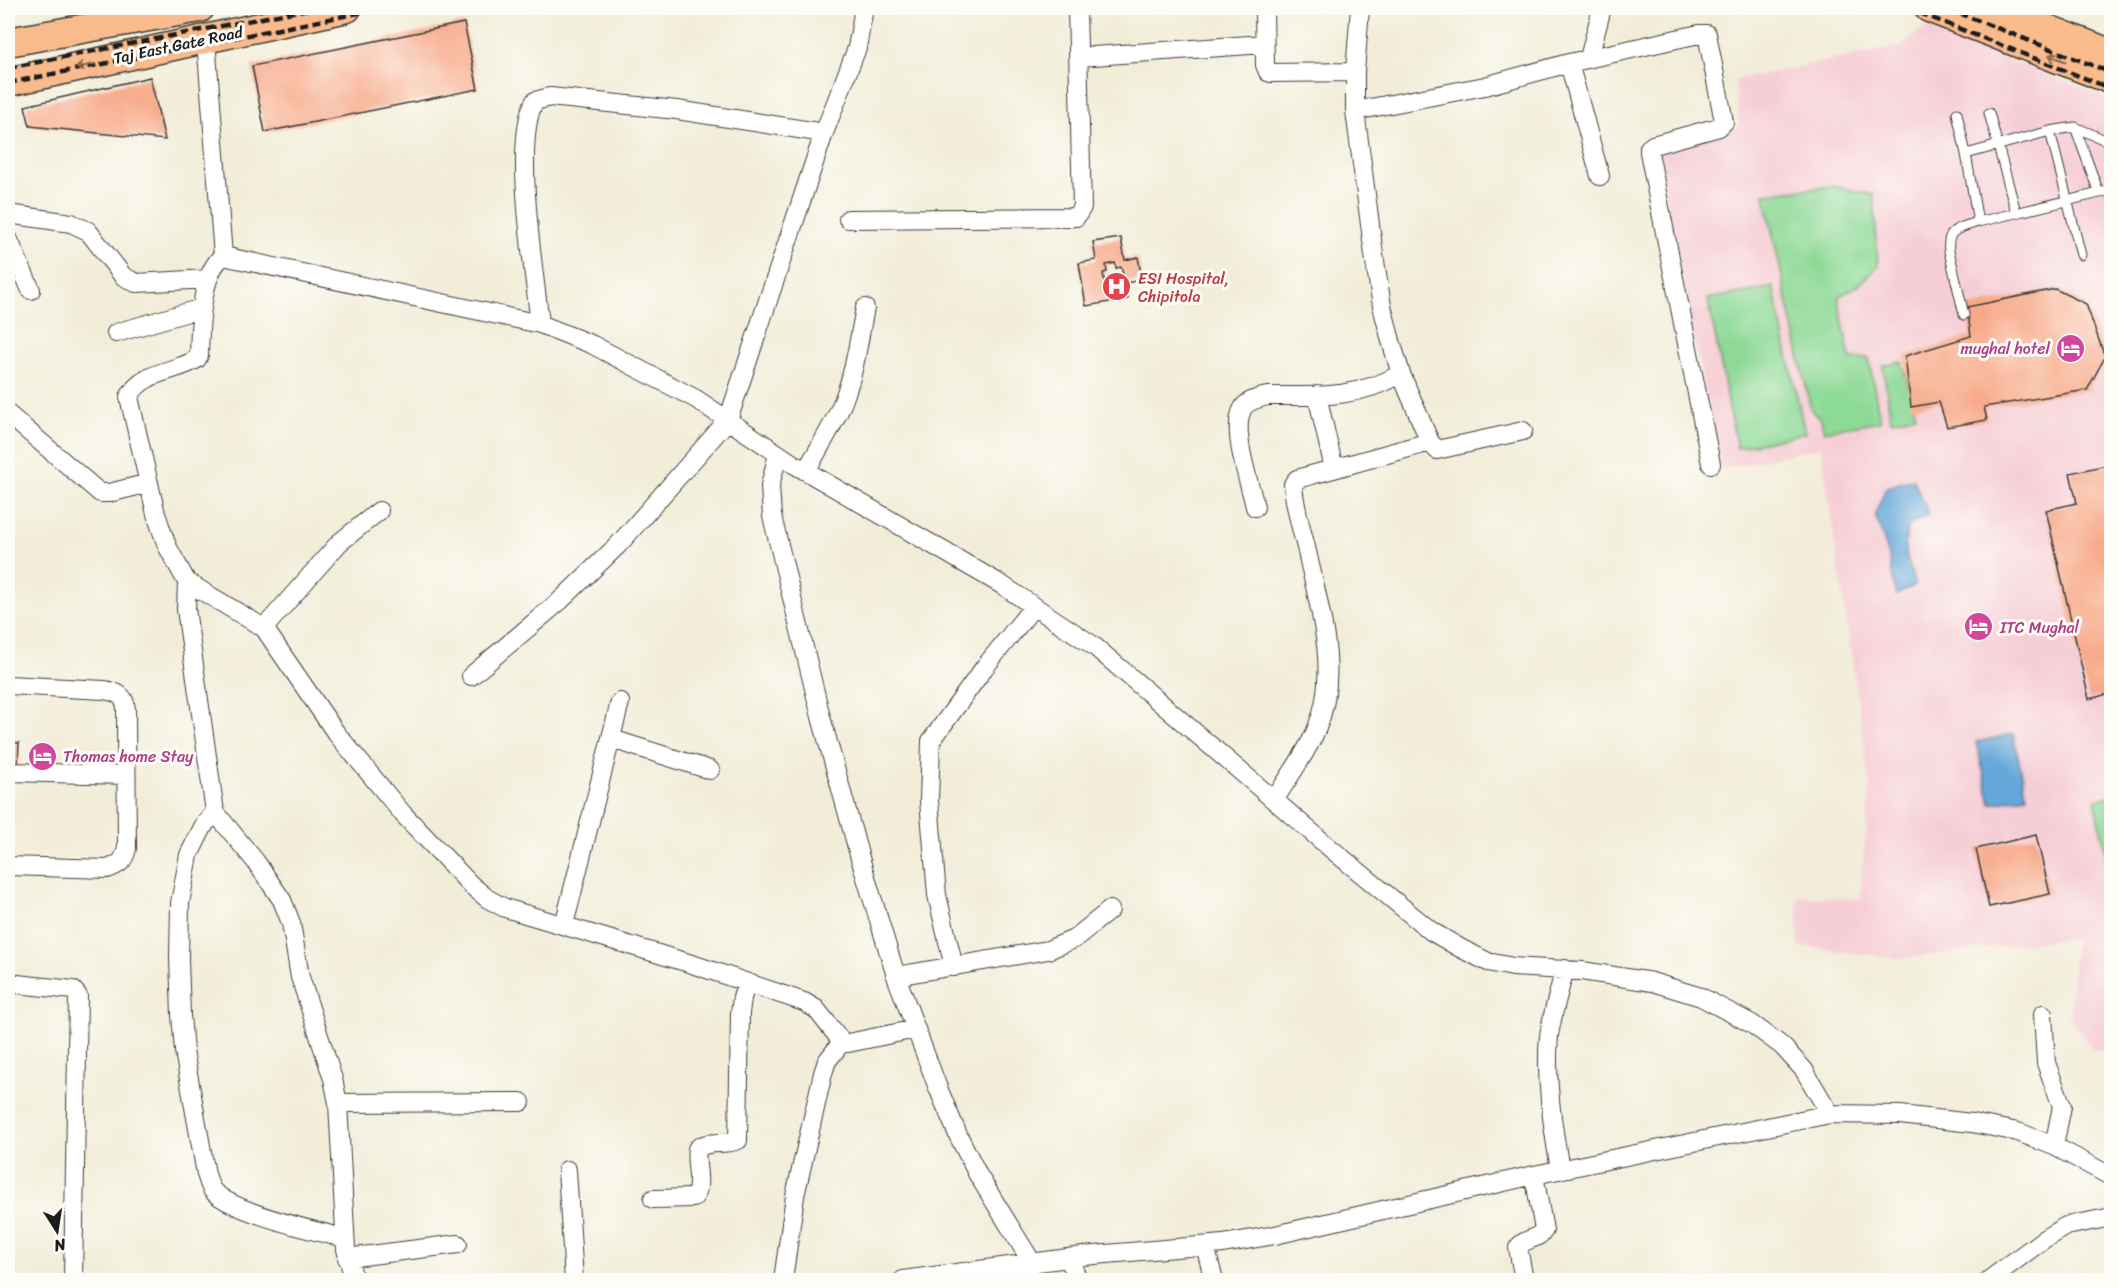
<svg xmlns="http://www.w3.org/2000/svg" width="2119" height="1288" font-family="Sriracha,sans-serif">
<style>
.built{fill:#f6cfd6}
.green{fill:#8dd996;stroke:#547a59;stroke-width:1.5}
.water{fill:#65a7d9;stroke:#40627a;stroke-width:1.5}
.building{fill:#f7a988;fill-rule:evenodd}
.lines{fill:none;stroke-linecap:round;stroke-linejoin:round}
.service-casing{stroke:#3c3b38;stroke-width:11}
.minor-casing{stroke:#3c3b38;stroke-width:20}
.primary-casing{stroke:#3c3b38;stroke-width:31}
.service{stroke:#fff;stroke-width:9}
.minor{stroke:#fff;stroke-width:18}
.primary{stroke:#fabb8c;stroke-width:28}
.rail{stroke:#1c1c1c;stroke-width:4.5;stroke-dasharray:9 4.5;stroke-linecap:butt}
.oneway{stroke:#8b6c54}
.labels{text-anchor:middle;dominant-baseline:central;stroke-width:6;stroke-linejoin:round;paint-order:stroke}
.street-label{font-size:16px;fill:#1c1c1c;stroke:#fdfcf7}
.health-label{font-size:16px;fill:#be3a42;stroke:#fdfcf7;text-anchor:start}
.hotel-label{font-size:16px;fill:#b23c85;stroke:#fdfcf7;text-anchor:start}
</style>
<rect width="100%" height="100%" fill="#fdfcf7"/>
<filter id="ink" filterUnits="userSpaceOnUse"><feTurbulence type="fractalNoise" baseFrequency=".0167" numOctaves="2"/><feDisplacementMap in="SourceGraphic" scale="12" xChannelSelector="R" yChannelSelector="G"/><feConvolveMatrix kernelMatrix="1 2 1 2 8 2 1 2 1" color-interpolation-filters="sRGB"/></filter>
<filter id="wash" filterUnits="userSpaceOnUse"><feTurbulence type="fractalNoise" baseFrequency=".008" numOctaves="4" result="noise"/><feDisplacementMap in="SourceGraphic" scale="24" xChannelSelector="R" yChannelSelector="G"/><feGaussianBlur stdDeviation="1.35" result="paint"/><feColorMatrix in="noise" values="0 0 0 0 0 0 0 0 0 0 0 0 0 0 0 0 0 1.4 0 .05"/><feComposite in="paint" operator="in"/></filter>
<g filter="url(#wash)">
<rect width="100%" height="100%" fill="#f2edd8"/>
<!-- built -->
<path class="built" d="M 1925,27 L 2111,99 L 2111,1052 L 2093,1049 L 2069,1018 L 2075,938 L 1901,959 L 1799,946 L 1797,896 L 1860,899 L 1870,785 L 1821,447 L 1720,469 L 1657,151 L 1739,126 L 1735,80 L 1901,46 Z"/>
<!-- green -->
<path class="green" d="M 1832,186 L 1874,195 L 1878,266 L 1859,285 L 1838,297 L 1850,359 L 1869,358 L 1880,421 L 1824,431 L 1821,420 L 1811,410 L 1764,194 Z
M 1773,287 L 1805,433 L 1737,448 L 1708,299 Z
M 1902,362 L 1916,415 L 1891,421 L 1883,366 Z
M 2111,796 L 2112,796 L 2111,878 L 2095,800 Z"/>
<!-- water -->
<path class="water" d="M 1913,479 L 1929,514 L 1907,527 L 1905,550 L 1915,585 L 1896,595 L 1888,552 L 1875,515 L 1886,487 Z
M 2013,734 L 2027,796 L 1991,804 L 1976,742 Z"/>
<g id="blocks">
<!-- building -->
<path class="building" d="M 464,23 L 478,89 L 265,132 L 252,66 Z
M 150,77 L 165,140 L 30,126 L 25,106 Z
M 1121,238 L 1125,260 L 1138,257 L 1142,280 L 1125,283 L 1128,299 L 1086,306 L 1079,263 L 1096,260 L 1093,242 ZM 1115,263 L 1116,268 L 1121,267 L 1123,274 L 1114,276 L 1115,281 L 1105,284 L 1103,273 L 1107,272 L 1106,265 Z
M 2055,289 L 2086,304 L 2105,357 L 2087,390 L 1984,407 L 1987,420 L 1947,427 L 1939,402 L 1911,407 L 1905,356 L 1971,336 L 1967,307 Z
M 2112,464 L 2112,693 L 2089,699 L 2046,510 L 2077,503 L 2070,473 Z
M 8,742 L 19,743 L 18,767 L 8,766 Z
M 2036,835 L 2050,894 L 1989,907 L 1976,849 Z"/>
</g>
</g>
<g filter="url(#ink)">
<use href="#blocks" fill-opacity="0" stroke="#3c3b38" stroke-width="1.5"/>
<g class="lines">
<defs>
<path id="service" d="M 1957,113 L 1966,154
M 1989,113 L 2016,212
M 2075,127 L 2099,193
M 2050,131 L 2081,255
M 1978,222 L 1966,154 L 2050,131 L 2075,127 L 2112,143
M 1964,315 L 1949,251 C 1946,228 1960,228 1978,222 L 2112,190"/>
<path id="minor" d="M 1264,8 L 1265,65 L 1268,72 L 1271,73 L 1355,72
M 1360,8 L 1355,72 L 1355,111 L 1374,255 L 1382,306 L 1391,341 L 1401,374 L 1430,442 L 1437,450 L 1523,431
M 206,40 L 223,256 C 200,274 200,328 199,355 L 197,359 C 175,373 143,370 129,397 L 156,514 L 167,546 L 187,582 L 264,628 L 336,733 L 403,814 L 471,885 L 488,899 L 505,908 L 692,964 L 804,1002 L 816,1009 L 842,1042 L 848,1043 L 916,1029
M 1079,57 L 1264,44
M 1589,58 L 1602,8
M 1569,63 L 1600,176
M 1355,111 L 1485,86 L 1569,63 L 1699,34 L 1707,34 L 1724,122 L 1719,127 L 1653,145 L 1649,148 L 1649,152 L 1711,464
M 8,214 L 71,223 L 88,231 L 123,276 L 136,283 L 208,279
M 848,219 L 1076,217 L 1082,207 L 1077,8
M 8,238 L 31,290
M 223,256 L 540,324 L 593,345 L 696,399 L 792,463 L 1002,585 L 1094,646 L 1330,848 L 1431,931 L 1460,948 L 1488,962 L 1513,967 L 1582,971 L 1652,982 L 1701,997 L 1752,1024 L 1782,1046 L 1804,1070 L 1830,1114
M 540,324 C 535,277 512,138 535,101 L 550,97 L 677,110 L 824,133
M 116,333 L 202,308
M 1317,395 L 1334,469
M 8,414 L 100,493 L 109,493 L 149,483
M 778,454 L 770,486 L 772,516 L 821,717 L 860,858 L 896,976 L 938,1088 L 958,1135 L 978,1175 L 1033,1264
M 806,471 C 820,446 836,422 845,396 C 856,367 859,337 865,308
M 1255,507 C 1250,483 1230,430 1243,408 C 1248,400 1259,398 1268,396 C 1318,396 1355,399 1401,374
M 187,582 L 186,609 L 215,812 L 256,862 L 282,900 L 291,923 L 300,977 L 333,1079 L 338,1103 L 346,1249 L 354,1280
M 264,628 L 339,543 L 379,511
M 471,676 L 561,600 L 619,544 L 728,420 L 824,133 L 857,48 L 864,8
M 8,685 L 104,690 C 117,692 125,695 126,709 L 127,848 C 124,862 119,865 107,869 L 8,866
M 612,739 L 710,770
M 8,772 L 126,775
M 1275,799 C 1289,776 1307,753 1317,728 C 1340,672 1320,611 1308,556 C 1303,533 1294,507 1293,484 L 1297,479 L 1430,442
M 215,812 L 204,825 L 189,855 L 180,903 L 179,959 L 181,1015 L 184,1051 L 206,1174 C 208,1179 209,1186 213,1191 C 233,1212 314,1231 345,1238
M 564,925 L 620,702
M 954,967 L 937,895 L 929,801 L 931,741 L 984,668 L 1034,606
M 896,976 L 1048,950 L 1074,939 L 1110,910
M 8,983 L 73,990 L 78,996 L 73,1280
M 2043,1014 L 2046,1063 L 2062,1106 L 2054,1146
M 338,1103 L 521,1102
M 567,1170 L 574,1280
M 1560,1170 C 1553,1127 1545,1081 1549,1036 C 1552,1014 1559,991 1565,969
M 653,1199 L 693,1198 C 704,1188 694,1163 697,1149 C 708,1139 725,1146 738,1140 L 740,1013 L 742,998 L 747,983
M 1205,1246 L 1214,1280
M 347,1258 L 458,1244
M 1069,1258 L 1078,1280
M 783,1280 L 795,1196 L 823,1073 L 827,1061 L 842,1042
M 903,1280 L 1083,1256 L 1223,1244 L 1275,1235 L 1534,1175 L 1830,1114 L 1900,1115 L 1972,1123 L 2018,1132 L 2054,1146 L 2112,1177
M 1524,1280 L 1518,1248 C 1524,1238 1538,1240 1544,1230 L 1534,1175
M 1989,1280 L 2044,1239 L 2066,1226 L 2112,1217"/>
<path id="primary" d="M 1929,8 L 2112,80
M 1994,8 L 2112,54
M 8,42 L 200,8
M 8,82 L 347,8"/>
</defs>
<!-- service casing -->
<use href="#service" class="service-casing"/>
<!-- minor casing -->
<use href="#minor" class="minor-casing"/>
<!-- primary casing -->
<use href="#primary" class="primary-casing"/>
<!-- service -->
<use href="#service" class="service"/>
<!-- minor -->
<use href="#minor" class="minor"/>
<!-- primary -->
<use href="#primary" class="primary"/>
<!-- rail -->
<path class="rail" d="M 1907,8 L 2112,89
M 1946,8 L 2112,73
M 8,68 L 313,8
M 8,83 L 384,8"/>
</g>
<!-- one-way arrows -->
<defs><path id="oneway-shaft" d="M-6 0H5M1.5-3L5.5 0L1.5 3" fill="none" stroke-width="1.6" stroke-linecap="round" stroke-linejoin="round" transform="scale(1.5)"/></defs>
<g class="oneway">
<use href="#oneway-shaft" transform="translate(2057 58) rotate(-158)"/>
<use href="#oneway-shaft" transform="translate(85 66) rotate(168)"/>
</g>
</g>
<!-- icons -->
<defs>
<symbol id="hospital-disc" viewBox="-11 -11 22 22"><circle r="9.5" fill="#e0444e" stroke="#fdfcf7"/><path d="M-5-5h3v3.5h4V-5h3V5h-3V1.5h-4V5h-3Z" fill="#fff"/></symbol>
<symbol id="hotel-disc" viewBox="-11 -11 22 22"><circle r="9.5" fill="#d1479c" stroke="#fdfcf7"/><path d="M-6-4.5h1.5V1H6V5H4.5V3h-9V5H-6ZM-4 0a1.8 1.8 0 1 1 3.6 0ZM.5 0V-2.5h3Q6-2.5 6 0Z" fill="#fff"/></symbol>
</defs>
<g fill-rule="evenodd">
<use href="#hospital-disc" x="1100" y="270" width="33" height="33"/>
<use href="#hotel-disc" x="2054" y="332" width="33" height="33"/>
<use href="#hotel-disc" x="1962" y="610" width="33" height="33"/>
<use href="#hotel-disc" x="26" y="740" width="33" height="33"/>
</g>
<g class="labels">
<!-- street labels -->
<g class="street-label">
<text transform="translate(178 45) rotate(-12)">Taj East Gate Road</text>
</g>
<!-- health labels -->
<g class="health-label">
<text x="1138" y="278">ESI Hospital,<tspan x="1138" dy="18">Chipitola</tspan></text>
</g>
<!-- hotel labels -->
<g class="hotel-label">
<text x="2050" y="348" text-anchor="end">mughal hotel</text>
<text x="2000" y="627">ITC Mughal</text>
<text x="63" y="756">Thomas home Stay</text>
</g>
</g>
<!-- margin -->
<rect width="2119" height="1288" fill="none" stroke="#fdfcf7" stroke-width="30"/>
<!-- north arrow -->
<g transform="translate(57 1231) rotate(168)" stroke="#fdfcf7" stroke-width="4.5" paint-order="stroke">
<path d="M0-4.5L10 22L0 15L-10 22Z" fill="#1c1c1c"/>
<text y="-9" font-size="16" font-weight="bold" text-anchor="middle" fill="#1c1c1c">N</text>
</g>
</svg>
